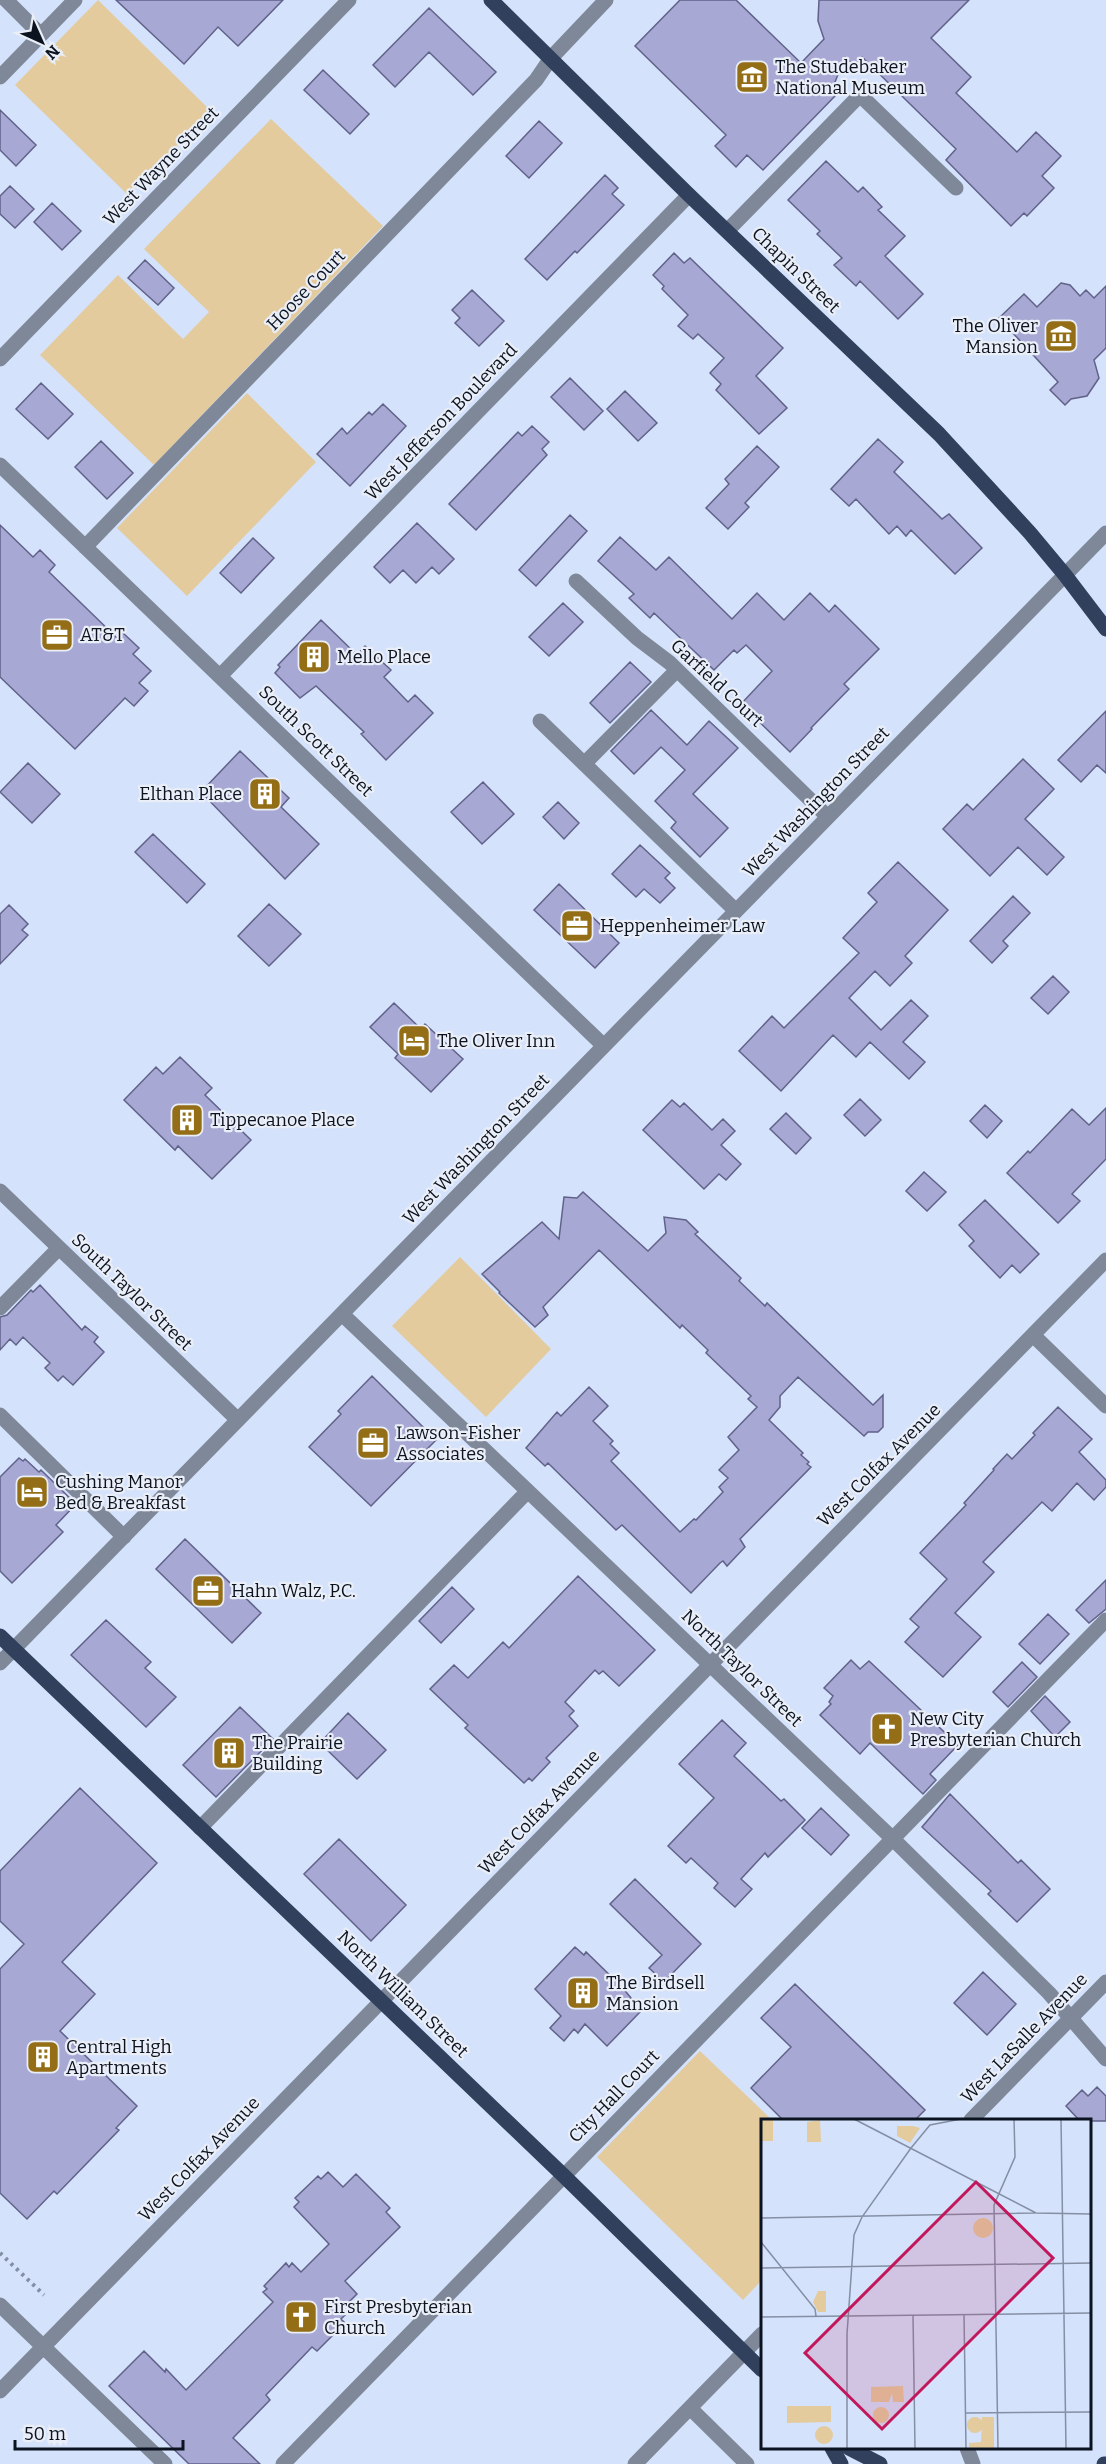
<svg xmlns="http://www.w3.org/2000/svg" width="1106" height="2464" font-family="Bitter,serif">
<style>
.green{fill:#e4cb9d}
.building{fill:#a7a8d4;stroke:#616289;stroke-width:1.5}
.lines{fill:none;stroke-linecap:round;stroke-linejoin:round}
.path{stroke:#848fa4;stroke-width:4;stroke-dasharray:3 4.5;stroke-linecap:butt}
.minor{stroke:#7f8899;stroke-width:15}
.major{stroke:#31405d;stroke-width:15}
.labels{text-anchor:middle;dominant-baseline:central;stroke-width:4.5;stroke-linejoin:round;paint-order:stroke}
.poi-label{font-size:18px;fill:#0b1321;stroke:#eaeef7;text-anchor:start}
.street-label{font-size:18px;fill:#0b1321;stroke:#eaeef7}
.inset-road{fill:none;stroke:#848fa4;stroke-width:1.5}
.view{fill:#c2185b;fill-opacity:0.15;stroke:#c2185b;stroke-width:3}
.inset-edge{fill:none;stroke:#0b1321;stroke-width:3}
</style>
<rect width="100%" height="100%" fill="#d4e2fb"/>
<!-- green -->
<path class="green" d="M 98,0 L 211,111 L 128,195 L 15,85 Z
M 271,119 L 383,226 L 154,465 L 40,355 L 118,275 L 183,339 L 209,312 L 144,249 Z
M 247,393 L 316,462 L 187,596 L 117,528 Z
M 460,1257 L 551,1349 L 486,1417 L 392,1326 Z
M 700,2051 L 772,2120 L 762,2120 L 762,2280 L 743,2300 L 597,2157 Z"/>
<!-- building -->
<path class="building" d="M 116,0 L 283,0 L 238,46 L 218,27 L 184,64 Z
M 680,0 L 736,0 L 801,63 L 824,39 L 818,21 L 819,0 L 969,0 L 931,38 L 971,77 L 956,93 L 1017,152 L 1036,132 L 1061,156 L 1042,176 L 1054,188 L 1027,216 L 1024,213 L 1011,226 L 946,160 L 956,149 L 862,57 L 854,65 L 845,57 L 831,92 L 835,96 L 763,170 L 747,155 L 736,167 L 715,146 L 726,135 L 635,46 Z
M 429,8 L 496,72 L 473,95 L 429,52 L 395,87 L 373,65 Z
M 323,70 L 369,114 L 350,134 L 304,90 Z
M 0,110 L 36,145 L 16,166 L 0,150 Z
M 539,121 L 562,143 L 529,178 L 506,156 Z
M 826,161 L 858,192 L 863,187 L 882,207 L 878,210 L 905,236 L 885,256 L 923,294 L 898,319 L 860,281 L 856,286 L 834,265 L 842,258 L 817,234 L 820,231 L 788,200 Z
M 605,175 L 618,188 L 612,194 L 624,205 L 577,253 L 575,251 L 547,280 L 525,259 Z
M 10,186 L 34,209 L 15,228 L 0,214 L 0,196 Z
M 52,203 L 81,231 L 62,250 L 34,222 Z
M 674,253 L 684,263 L 690,258 L 783,348 L 756,376 L 787,408 L 759,434 L 716,390 L 721,384 L 710,373 L 724,358 L 698,334 L 693,339 L 678,326 L 688,315 L 662,289 L 664,286 L 653,275 Z
M 145,260 L 174,288 L 158,305 L 128,278 Z
M 1061,283 L 1070,285 L 1080,296 L 1086,290 L 1094,298 L 1106,286 L 1106,348 L 1094,360 L 1099,378 L 1087,396 L 1071,399 L 1065,405 L 1050,390 L 1058,382 L 999,318 L 1024,294 L 1037,307 Z
M 472,290 L 504,321 L 479,346 L 455,323 L 460,318 L 452,310 Z
M 570,378 L 603,411 L 584,430 L 551,397 Z
M 41,383 L 73,414 L 48,439 L 16,409 Z
M 625,391 L 657,423 L 638,441 L 607,409 Z
M 383,404 L 406,426 L 350,486 L 317,454 L 342,428 L 347,434 L 369,412 L 372,415 Z
M 532,426 L 549,442 L 542,449 L 547,455 L 476,530 L 449,504 L 518,432 L 522,436 Z
M 878,439 L 903,462 L 894,472 L 942,519 L 949,514 L 982,548 L 955,574 L 911,530 L 906,536 L 897,526 L 889,534 L 856,499 L 849,506 L 831,489 Z
M 101,441 L 133,473 L 107,499 L 75,467 Z
M 757,446 L 779,467 L 745,503 L 749,507 L 728,529 L 706,508 L 729,484 L 725,479 Z
M 570,515 L 587,531 L 536,586 L 519,570 Z
M 417,523 L 454,559 L 439,574 L 432,567 L 416,583 L 403,570 L 390,583 L 374,567 Z
M 0,525 L 33,557 L 40,550 L 55,565 L 49,572 L 117,638 L 122,632 L 139,648 L 133,654 L 151,671 L 139,683 L 148,691 L 134,706 L 125,698 L 75,749 L 0,677 Z
M 620,537 L 656,570 L 669,557 L 732,619 L 757,593 L 784,620 L 810,593 L 829,612 L 835,605 L 879,649 L 844,684 L 849,689 L 811,728 L 812,729 L 790,752 L 741,704 L 772,671 L 746,645 L 737,653 L 734,650 L 714,670 L 654,613 L 650,618 L 629,598 L 634,594 L 598,561 Z
M 253,538 L 274,558 L 241,593 L 220,573 Z
M 563,603 L 583,622 L 549,656 L 529,637 Z
M 321,620 L 357,655 L 365,646 L 391,670 L 384,677 L 408,702 L 415,695 L 433,713 L 386,760 L 361,734 L 364,732 L 316,686 L 300,698 L 275,673 L 280,667 L 278,665 Z
M 630,662 L 651,682 L 610,723 L 590,703 Z
M 651,710 L 687,745 L 709,721 L 738,748 L 693,794 L 728,828 L 700,857 L 671,828 L 676,822 L 655,801 L 685,770 L 661,747 L 634,774 L 611,751 Z
M 1106,711 L 1106,773 L 1097,765 L 1081,782 L 1058,760 Z
M 240,751 L 289,798 L 281,807 L 319,844 L 285,879 L 201,792 Z
M 1023,759 L 1054,789 L 1025,819 L 1064,857 L 1047,875 L 1018,847 L 990,876 L 943,829 L 967,804 L 973,810 Z
M 28,763 L 60,794 L 32,823 L 0,792 Z
M 483,782 L 514,814 L 482,844 L 451,812 Z
M 558,802 L 579,823 L 564,839 L 543,817 Z
M 153,834 L 205,884 L 187,903 L 135,852 Z
M 640,845 L 670,873 L 665,878 L 675,888 L 660,903 L 644,889 L 636,897 L 612,874 Z
M 898,862 L 948,910 L 905,956 L 912,963 L 890,986 L 875,971 L 849,998 L 881,1030 L 911,1000 L 928,1016 L 903,1042 L 925,1062 L 909,1079 L 870,1042 L 856,1057 L 833,1035 L 781,1091 L 739,1051 L 772,1016 L 784,1028 L 859,953 L 843,938 L 877,902 L 868,893 Z
M 559,884 L 619,943 L 595,968 L 534,910 Z
M 1013,896 L 1030,913 L 1003,941 L 1008,946 L 992,963 L 970,941 Z
M 269,904 L 301,934 L 269,966 L 238,936 Z
M 9,905 L 28,924 L 22,930 L 28,935 L 0,964 L 0,914 Z
M 1053,976 L 1069,992 L 1048,1014 L 1031,998 Z
M 394,1003 L 421,1029 L 425,1024 L 463,1059 L 431,1092 L 395,1058 L 398,1054 L 370,1027 Z
M 180,1057 L 212,1088 L 205,1095 L 251,1140 L 212,1179 L 178,1146 L 175,1150 L 124,1100 L 156,1067 L 163,1074 Z
M 860,1099 L 881,1120 L 865,1136 L 844,1115 Z
M 672,1100 L 680,1107 L 684,1103 L 712,1130 L 723,1119 L 735,1131 L 721,1145 L 741,1164 L 726,1180 L 719,1174 L 704,1189 L 643,1130 Z
M 985,1105 L 1002,1121 L 987,1138 L 970,1121 Z
M 1106,1108 L 1106,1159 L 1072,1194 L 1080,1201 L 1058,1223 L 1007,1173 L 1028,1151 L 1030,1153 L 1072,1109 L 1089,1125 Z
M 786,1113 L 811,1138 L 796,1154 L 770,1129 Z
M 924,1172 L 946,1192 L 927,1211 L 906,1191 Z
M 583,1192 L 648,1251 L 666,1233 L 664,1217 L 686,1220 L 698,1232 L 695,1234 L 741,1278 L 739,1281 L 765,1306 L 767,1303 L 873,1405 L 883,1395 L 883,1427 L 878,1432 L 868,1432 L 864,1436 L 798,1377 L 780,1396 L 780,1407 L 769,1420 L 803,1453 L 801,1455 L 809,1462 L 807,1464 L 811,1467 L 740,1539 L 745,1547 L 727,1566 L 723,1561 L 720,1563 L 691,1593 L 622,1525 L 616,1530 L 548,1463 L 545,1466 L 526,1448 L 557,1412 L 561,1416 L 589,1387 L 608,1406 L 593,1421 L 613,1441 L 610,1444 L 619,1453 L 611,1461 L 680,1532 L 694,1519 L 696,1520 L 723,1492 L 719,1487 L 728,1478 L 719,1470 L 739,1450 L 728,1437 L 757,1407 L 748,1399 L 751,1396 L 706,1353 L 708,1350 L 682,1325 L 680,1328 L 599,1250 L 543,1307 L 548,1315 L 535,1327 L 499,1293 L 500,1292 L 482,1274 L 542,1222 L 559,1239 L 564,1197 L 577,1198 Z
M 985,1200 L 1039,1254 L 1020,1273 L 1012,1265 L 1000,1278 L 969,1246 L 974,1241 L 959,1225 Z
M 40,1285 L 82,1330 L 85,1326 L 98,1337 L 94,1342 L 104,1352 L 73,1385 L 63,1376 L 58,1381 L 45,1368 L 50,1363 L 23,1337 L 16,1345 L 10,1339 L 0,1350 L 0,1317 L 7,1315 L 31,1290 L 33,1292 Z
M 372,1376 L 436,1440 L 371,1506 L 309,1447 L 341,1414 L 338,1411 Z
M 1058,1407 L 1092,1439 L 1079,1452 L 1106,1480 L 1106,1487 L 1094,1500 L 1077,1483 L 1052,1511 L 1042,1502 L 983,1562 L 994,1572 L 955,1613 L 981,1637 L 943,1677 L 905,1642 L 919,1627 L 910,1619 L 947,1579 L 920,1553 L 966,1505 L 964,1503 L 994,1470 L 993,1469 L 1007,1454 L 1012,1459 L 1035,1435 L 1033,1433 Z
M 19,1458 L 23,1461 L 25,1459 L 39,1472 L 41,1470 L 76,1504 L 56,1525 L 63,1532 L 12,1583 L 0,1571 L 0,1477 Z
M 185,1539 L 261,1613 L 232,1643 L 156,1569 Z
M 578,1576 L 655,1650 L 619,1686 L 603,1671 L 599,1674 L 595,1670 L 565,1702 L 574,1711 L 569,1716 L 578,1726 L 546,1758 L 550,1762 L 532,1781 L 529,1778 L 524,1783 L 465,1728 L 468,1725 L 430,1689 L 454,1665 L 468,1678 L 503,1642 L 509,1648 Z
M 1106,1580 L 1106,1609 L 1089,1623 L 1076,1610 Z
M 452,1587 L 474,1609 L 441,1643 L 419,1621 Z
M 1048,1614 L 1069,1634 L 1040,1664 L 1019,1644 Z
M 106,1620 L 151,1662 L 145,1668 L 176,1697 L 146,1727 L 71,1655 Z
M 851,1660 L 860,1669 L 869,1661 L 958,1745 L 930,1774 L 936,1780 L 923,1794 L 870,1743 L 860,1754 L 820,1715 L 831,1704 L 829,1702 L 833,1696 L 824,1688 Z
M 1022,1662 L 1037,1677 L 1008,1707 L 993,1692 Z
M 1045,1696 L 1070,1722 L 1055,1737 L 1031,1711 Z
M 240,1707 L 273,1739 L 216,1797 L 183,1765 Z
M 348,1713 L 386,1750 L 357,1779 L 320,1743 Z
M 722,1720 L 746,1743 L 734,1756 L 781,1801 L 784,1799 L 805,1820 L 768,1857 L 765,1853 L 741,1879 L 752,1889 L 735,1907 L 714,1888 L 718,1883 L 691,1858 L 686,1863 L 668,1846 L 714,1798 L 679,1764 Z
M 80,1788 L 157,1863 L 62,1962 L 95,1994 L 60,2031 L 137,2106 L 116,2128 L 119,2130 L 57,2194 L 54,2191 L 27,2219 L 0,2193 L 0,1969 L 24,1944 L 0,1921 L 0,1871 Z
M 950,1794 L 1018,1863 L 1021,1860 L 1050,1889 L 1017,1922 L 988,1894 L 991,1891 L 922,1827 Z
M 821,1808 L 849,1835 L 831,1855 L 802,1828 Z
M 339,1839 L 406,1905 L 371,1941 L 304,1874 Z
M 635,1879 L 701,1944 L 664,1982 L 649,1968 L 662,1955 L 610,1904 Z
M 575,1947 L 584,1955 L 586,1952 L 622,1987 L 631,1998 L 628,2001 L 640,2012 L 607,2046 L 585,2024 L 578,2033 L 574,2029 L 564,2041 L 550,2028 L 561,2016 L 535,1989 Z
M 983,1972 L 1016,2004 L 987,2035 L 954,2003 Z
M 795,1984 L 925,2110 L 914,2121 L 784,2121 L 751,2088 L 791,2047 L 761,2018 Z
M 1097,2087 L 1106,2096 L 1106,2121 L 1080,2121 L 1066,2106 L 1082,2090 L 1088,2096 Z
M 328,2172 L 343,2187 L 356,2174 L 390,2208 L 386,2212 L 400,2227 L 345,2281 L 357,2294 L 340,2311 L 345,2315 L 341,2319 L 345,2323 L 317,2351 L 312,2347 L 266,2395 L 270,2400 L 233,2438 L 260,2464 L 189,2464 L 109,2386 L 144,2351 L 165,2372 L 166,2369 L 186,2390 L 273,2302 L 263,2292 L 267,2289 L 264,2286 L 286,2263 L 289,2267 L 292,2263 L 301,2272 L 329,2244 L 294,2207 L 299,2202 L 295,2198 L 318,2176 L 321,2179 Z"/>
<g class="lines">
<!-- path -->
<path class="path" d="M 0,2253 L 44,2295"/>
<!-- minor -->
<path class="minor" d="M 6,0 L 41,35
M 0,77 L 75,0
M 727,231 L 860,95 L 956,188
M 0,359 L 349,0
M 0,465 L 604,1046
M 85,547 L 536,80 L 551,58 L 606,0
M 576,581 L 637,638 L 670,663 L 828,817
M 220,676 L 689,195
M 540,721 L 736,911
M 584,764 L 677,670
M 0,1191 L 238,1420
M 0,1308 L 59,1248
M 342,1314 L 893,1839 L 1049,1993 L 1106,2059
M 1033,1335 L 1106,1406
M 0,1415 L 124,1537
M 0,1663 L 1106,533
M 200,1828 L 528,1491
M 971,2120 L 1106,1982
M 0,2305 L 165,2464
M 0,2391 L 1106,1260
M 690,2408 L 747,2464
M 967,2448 L 973,2464
M 283,2464 L 1106,1620
M 635,2464 L 762,2334"/>
<!-- major -->
<path class="major" d="M 491,0 L 689,195 L 939,434 L 1030,533 L 1065,575 L 1106,629
M 0,1636 L 564,2176 L 762,2370
M 832,2448 L 841,2464
M 849,2448 L 880,2464
M 1104,2464 L 1106,2464"/>
</g>
<!-- icons -->
<defs>
<symbol id="museum-square" viewBox="-11 -11 22 22"><rect x="-9" y="-9" width="18" height="18" rx="4" fill="#936e16" stroke="#eaeef7"/><path d="M0-6L6-3V-2H-6V-3ZM-5-1h2V3h-2ZM-1-1h2V3h-2ZM3-1h2V3H3ZM-6 4H6V6H-6Z" fill="#fff"/></symbol>
<symbol id="office-square" viewBox="-11 -11 22 22"><rect x="-9" y="-9" width="18" height="18" rx="4" fill="#936e16" stroke="#eaeef7"/><path d="M-6-3h4V-5.5h4V-3h4V5H-6ZM-1-4.5V-3h2v-1.5ZM-6 0V1H6V0Z" fill="#fff"/></symbol>
<symbol id="building-square" viewBox="-11 -11 22 22"><rect x="-9" y="-9" width="18" height="18" rx="4" fill="#936e16" stroke="#eaeef7"/><path d="M-4-6H4V6H1V3H-1V6H-4ZM-2.5-4.3h1.7v1.8h-1.7ZM.8-4.3h1.7v1.8H.8ZM-2.5-1h1.7V.8h-1.7ZM.8-1h1.7V.8H.8Z" fill="#fff"/></symbol>
<symbol id="hotel-square" viewBox="-11 -11 22 22"><rect x="-9" y="-9" width="18" height="18" rx="4" fill="#936e16" stroke="#eaeef7"/><path d="M-6-4.5h1.5V1H6V5H4.5V3h-9V5H-6ZM-4 0a1.8 1.8 0 1 1 3.6 0ZM.5 0V-2.5h3Q6-2.5 6 0Z" fill="#fff"/></symbol>
<symbol id="church-square" viewBox="-11 -11 22 22"><rect x="-9" y="-9" width="18" height="18" rx="4" fill="#936e16" stroke="#eaeef7"/><path d="M-1.2-6h2.4v3.5h3.3v2.4h-3.3V6h-2.4V-.1h-3.3v-2.4h3.3Z" fill="#fff"/></symbol>
</defs>
<g fill-rule="evenodd">
<use href="#museum-square" x="733" y="58" width="38" height="38"/>
<use href="#museum-square" x="1042" y="317" width="38" height="38"/>
<use href="#office-square" x="38" y="616" width="38" height="38"/>
<use href="#building-square" x="295" y="638" width="38" height="38"/>
<use href="#building-square" x="246" y="775" width="38" height="38"/>
<use href="#office-square" x="558" y="907" width="38" height="38"/>
<use href="#hotel-square" x="395" y="1022" width="38" height="38"/>
<use href="#building-square" x="168" y="1101" width="38" height="38"/>
<use href="#office-square" x="354" y="1424" width="38" height="38"/>
<use href="#hotel-square" x="13" y="1473" width="38" height="38"/>
<use href="#office-square" x="189" y="1572" width="38" height="38"/>
<use href="#church-square" x="868" y="1710" width="38" height="38"/>
<use href="#building-square" x="210" y="1734" width="38" height="38"/>
<use href="#building-square" x="564" y="1974" width="38" height="38"/>
<use href="#building-square" x="24" y="2038" width="38" height="38"/>
<use href="#church-square" x="282" y="2298" width="38" height="38"/>
</g>
<g class="labels">
<!-- poi labels -->
<g class="poi-label">
<text x="775" y="67">The Studebaker<tspan x="775" dy="21">National Museum</tspan></text>
<text x="1038" y="326" text-anchor="end">The Oliver<tspan x="1038" dy="21">Mansion</tspan></text>
<text x="80" y="635">AT&amp;T</text>
<text x="337" y="657">Mello Place</text>
<text x="242" y="794" text-anchor="end">Elthan Place</text>
<text x="600" y="926">Heppenheimer Law</text>
<text x="437" y="1041">The Oliver Inn</text>
<text x="210" y="1120">Tippecanoe Place</text>
<text x="396" y="1433">Lawson-Fisher<tspan x="396" dy="21">Associates</tspan></text>
<text x="55" y="1482">Cushing Manor<tspan x="55" dy="21">Bed &amp; Breakfast</tspan></text>
<text x="231" y="1591">Hahn Walz, P.C.</text>
<text x="910" y="1719">New City<tspan x="910" dy="21">Presbyterian Church</tspan></text>
<text x="252" y="1743">The Prairie<tspan x="252" dy="21">Building</tspan></text>
<text x="606" y="1983">The Birdsell<tspan x="606" dy="21">Mansion</tspan></text>
<text x="66" y="2047">Central High<tspan x="66" dy="21">Apartments</tspan></text>
<text x="324" y="2307">First Presbyterian<tspan x="324" dy="21">Church</tspan></text>
</g>
<!-- street labels -->
<g class="street-label">
<text transform="translate(161 166) rotate(-46)">West Wayne Street</text>
<text transform="translate(796 270) rotate(44)">Chapin Street</text>
<text transform="translate(306 290) rotate(-46)">Hoose Court</text>
<text transform="translate(441 422) rotate(-46)">West Jefferson Boulevard</text>
<text transform="translate(717 683) rotate(43)">Garfield Court</text>
<text transform="translate(316 741) rotate(44)">South Scott Street</text>
<text transform="translate(816 802) rotate(-46)">West Washington Street</text>
<text transform="translate(476 1149) rotate(-46)">West Washington Street</text>
<text transform="translate(132 1292) rotate(44)">South Taylor Street</text>
<text transform="translate(879 1465) rotate(-45)">West Colfax Avenue</text>
<text transform="translate(742 1668) rotate(44)">North Taylor Street</text>
<text transform="translate(539 1812) rotate(-46)">West Colfax Avenue</text>
<text transform="translate(403 1994) rotate(44)">North William Street</text>
<text transform="translate(1024 2038) rotate(-46)">West LaSalle Avenue</text>
<text transform="translate(614 2096) rotate(-46)">City Hall Court</text>
<text transform="translate(199 2159) rotate(-46)">West Colfax Avenue</text>
</g>
</g>
<!-- overview -->
<g transform="translate(761 2119)">
<rect width="330" height="330" fill="#d4e2fb"/>
<path d="M 0,0 L 12,0 L 12,22 L 0,22 ZM 59,1 L 60,23 L 46,23 L 46,3 ZM 136,7 L 152,7 L 159,9 L 149,24 L 136,17 ZM212 109a10 10 0 1 1 20 0a10 10 0 1 1-20 0ZM 57,172 L 65,172 L 65,193 L 57,193 L 52,183 ZM 142,267 L 143,283 L 132,283 L 131,274 L 128,283 L 110,283 L 110,268 ZM 26,287 L 70,287 L 70,303 L 26,304 ZM112 296a8 8 0 1 1 16 0a8 8 0 1 1-16 0ZM 221,298 L 233,298 L 233,330 L 208,330 L 208,324 L 220,323 ZM206 306a8 8 0 1 1 16 0a8 8 0 1 1-16 0ZM54 316a9 9 0 1 1 18 0a9 9 0 1 1-18 0Z" fill="#e4cb9d"/>
<path class="inset-road" d="M 93,0 L 275,94 L 330,95M 300,0 L 305,330M 150,29 L 169,6 L 200,0M 0,99 L 274,94M 0,123 L 54,190 L 55,197M 0,149 L 330,144M 203,195 L 205,330M 152,196 L 154,330M 0,198 L 330,194M 205,294 L 330,293M 86,330 L 86,215 L 93,116 L 101,98 L 150,29M 237,330 L 233,86 L 254,38 L 253,0"/>
<path class="view" d="M 215,63 L 292,139 L 121,310 L 44,234 Z"/>
<rect width="330" height="330" class="inset-edge"/>
</g>
<!-- north arrow -->
<g transform="translate(42 42) rotate(135)" stroke="#eaeef7" stroke-width="4.5" paint-order="stroke">
<path d="M0-4.5L10 22L0 15L-10 22Z" fill="#0b1321"/>
<text y="-9" font-size="16" font-weight="bold" text-anchor="middle" fill="#0b1321">N</text>
</g>
<!-- scale -->
<path d="M15 2440v9h168v-9" fill="none" stroke="#0b1321" stroke-width="3"/>
<text x="24" y="2440" font-size="18" fill="#0b1321" stroke="#eaeef7" stroke-width="4.5" paint-order="stroke">50 m</text>
</svg>
